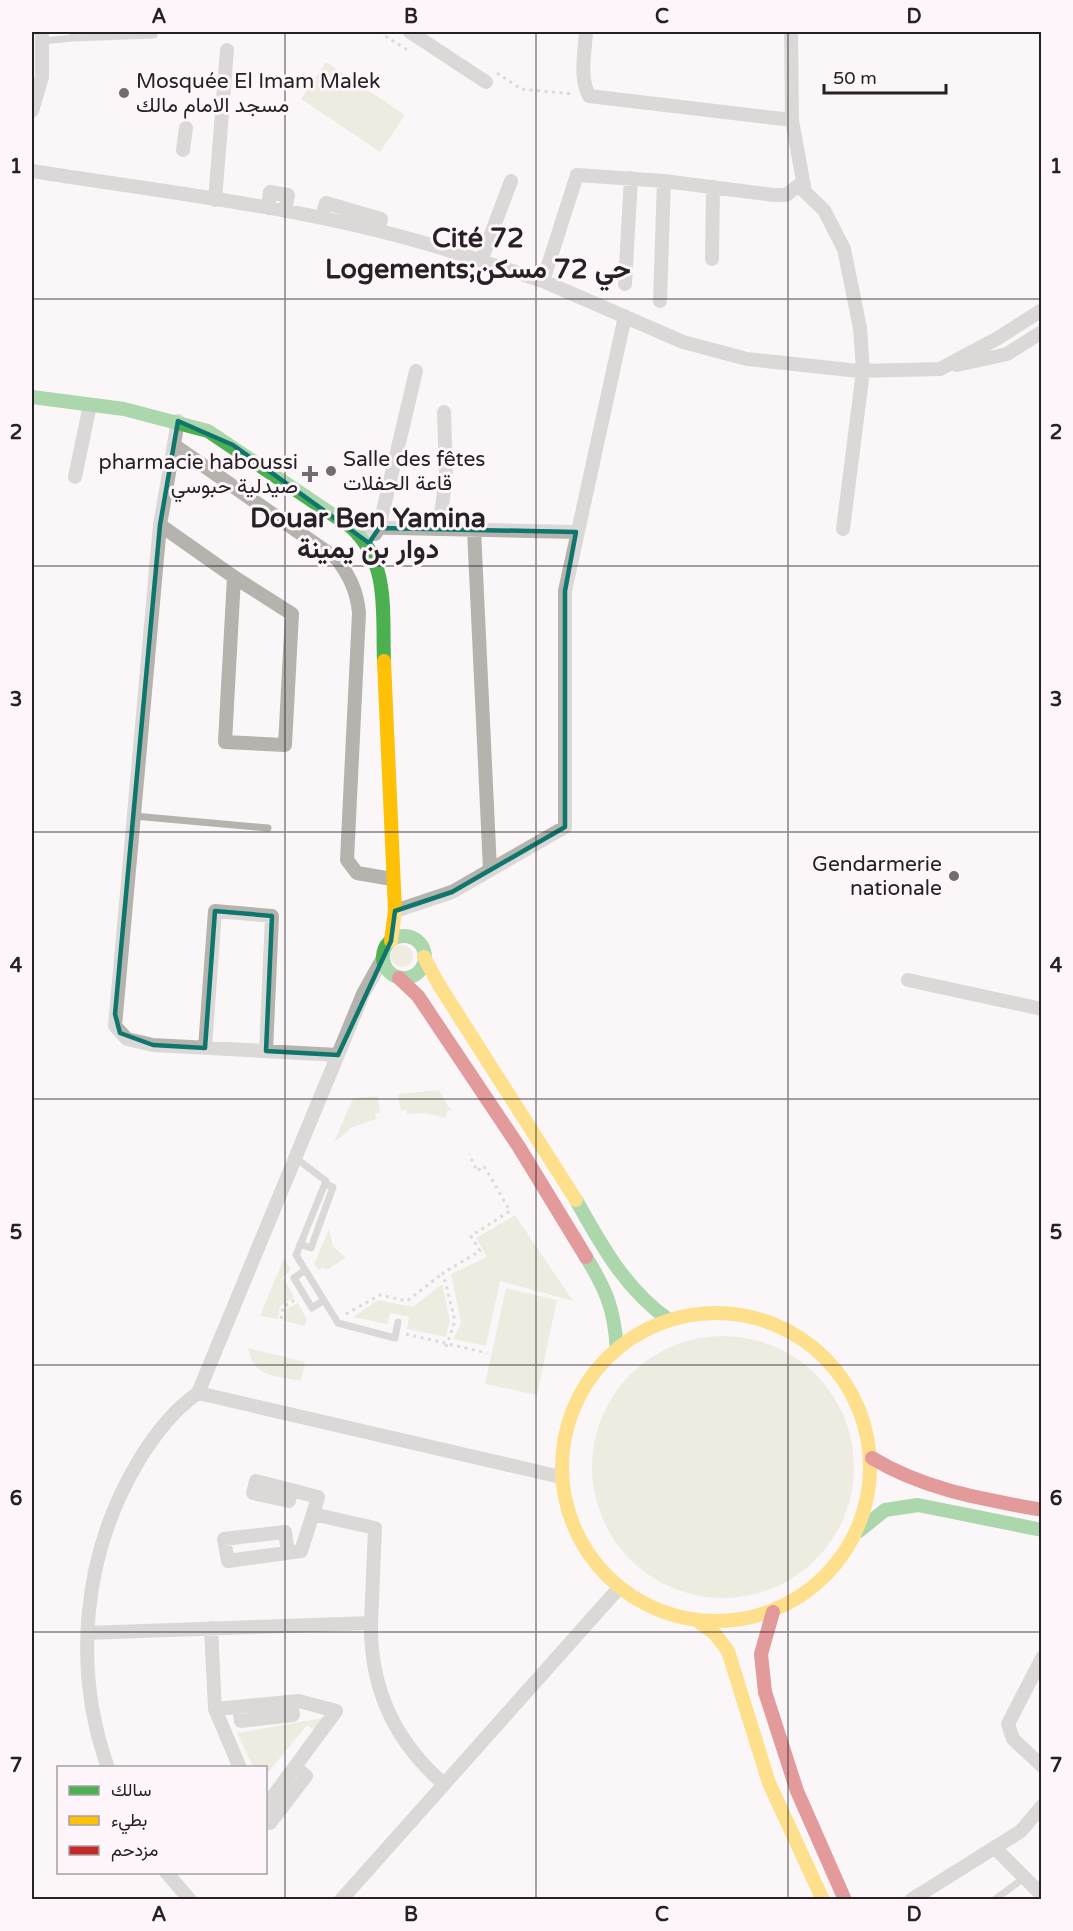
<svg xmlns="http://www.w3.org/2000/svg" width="1073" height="1931" font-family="'Varela Round',Vazirmatn,sans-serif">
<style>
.green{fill:#deddc2}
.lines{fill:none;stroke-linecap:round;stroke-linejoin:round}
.path{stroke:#b9b6b4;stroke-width:3;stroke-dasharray:3 4.5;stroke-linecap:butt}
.lane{stroke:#b4b3ad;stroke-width:7}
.street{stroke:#b4b3ad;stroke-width:14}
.fast{stroke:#4caf50;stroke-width:14}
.slow{stroke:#ffc107;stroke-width:14}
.jam{stroke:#c62828;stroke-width:14}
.marked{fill:none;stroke:#0f766e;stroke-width:4.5;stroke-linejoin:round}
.grid{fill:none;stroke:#262124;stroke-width:1.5;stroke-opacity:0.55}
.poi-dot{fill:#716c6f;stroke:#fdf5fa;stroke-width:2}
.labels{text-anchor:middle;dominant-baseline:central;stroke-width:6;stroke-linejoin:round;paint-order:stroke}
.poi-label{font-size:21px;fill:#262124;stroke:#fdf5fa;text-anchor:start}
.district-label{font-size:27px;font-weight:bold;fill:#262124;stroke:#fdf5fa}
.neatline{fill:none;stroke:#262124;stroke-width:2}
.grid-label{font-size:20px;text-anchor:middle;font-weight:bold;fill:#262124}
</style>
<rect width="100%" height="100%" fill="#fbf7f9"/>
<!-- green -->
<path class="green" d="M 326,62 L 405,115 L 380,152 L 301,99 Z
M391 956a11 11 0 1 1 22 0a11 11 0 1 1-22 0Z
M 439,1090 L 451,1111 L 448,1110 L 445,1118 L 425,1113 L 407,1114 L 406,1110 L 401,1111 L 398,1094 Z
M 378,1096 L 380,1113 L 375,1114 L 376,1119 L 351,1128 L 334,1143 L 353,1098 Z
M 515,1215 L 573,1301 L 500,1281 L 486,1346 L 453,1339 L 461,1323 L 451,1274 L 487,1257 L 476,1238 Z
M 329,1229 L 333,1246 L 346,1258 L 326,1270 L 323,1267 L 318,1270 L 314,1264 Z
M 284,1258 L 291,1270 L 283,1277 L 294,1297 L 280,1306 L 278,1319 L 260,1316 Z
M 442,1284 L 450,1320 L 446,1337 L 407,1329 L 409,1317 L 390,1313 L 387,1324 L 353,1317 L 378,1300 L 413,1307 Z
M 506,1288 L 557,1300 L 537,1395 L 485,1384 Z
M 298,1303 L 307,1320 L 304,1326 L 285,1321 L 287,1308 Z
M592 1467a131 131 0 1 1 262 0a131 131 0 1 1-262 0Z
M 248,1348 L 305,1362 L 301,1381 C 276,1375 254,1379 248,1348 Z
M 323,1718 L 314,1730 L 307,1725 L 266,1775 L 266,1768 L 253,1767 L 237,1733 Z"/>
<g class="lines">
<!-- path -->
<path class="path" d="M 379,32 L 409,51
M 497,73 L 521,89 L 572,94
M 346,1314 L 380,1295 L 407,1301 L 443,1273
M 281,1319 L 283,1307 L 294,1300
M 406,1334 L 487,1353
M 446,1347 L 455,1321 L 443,1273 L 480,1251 L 471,1236 L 510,1211 L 484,1166 L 477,1171 L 469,1154"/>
<!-- lane -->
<path class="lane" d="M 73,38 L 154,35 L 154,32
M 42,41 L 73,38 L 73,32
M 134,816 L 268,828
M 297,1159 L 326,1181 L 296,1255 L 338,1323 L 395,1338 L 398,1322
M 300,1244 L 311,1248 L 333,1187 L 325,1184
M 305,1270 L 294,1278 L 312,1308 L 324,1300
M 994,1900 L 1024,1878"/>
<!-- street -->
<path class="street" d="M 410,32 L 486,82
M 586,32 C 585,53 579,77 589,96 L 792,120
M 791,32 L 792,120 L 805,192 L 824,210 L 844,249 L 860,328 L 863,371 L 843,529
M 32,111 L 42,77 L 42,32
M 183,150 L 186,128
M 32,171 C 182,195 336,210 481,261 L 511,181
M 215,200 L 227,50
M 268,208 L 270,192 L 288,195 L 285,211
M 322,217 L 326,203 L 381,219 L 378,230
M 712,259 L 713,187
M 481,261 L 543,281 L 683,342 L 747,359 L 859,371 L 940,369 L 998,338 L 1042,310
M 543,281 L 577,175 L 664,181 L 774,195 L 786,195 L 803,182
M 625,284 L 631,178
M 660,301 L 664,181
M 957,365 L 1007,354 L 1042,332
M 178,421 L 160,525 L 115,1026 L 127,1039 L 153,1045 L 338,1055
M 174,445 L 337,559 C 350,577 357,591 359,613 L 347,860 L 357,873 L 392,879
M 75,477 L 90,405
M 160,525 L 234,577
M 351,527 L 576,532
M 439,529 L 446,477 L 444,412
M 474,530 L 490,870
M 375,534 L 379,528 L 416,371
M 234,577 L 292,614 L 285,745 L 225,742 Z
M 395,911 L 452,892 L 565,827 L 565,591 L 625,316
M 908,980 L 1042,1009
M 205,1048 L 215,911 L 272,916 L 266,1051
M 198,1393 L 561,1477
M 288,1553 L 285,1532 L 224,1539 L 228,1561 L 301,1551 L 313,1514
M 371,1623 C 370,1688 395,1742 444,1784
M 211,1628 L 215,1709 L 240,1768
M 87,1633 L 371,1623 L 375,1528 L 313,1514 L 318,1497 L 256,1481 L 253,1493 L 289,1501 L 292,1490
M 1042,1658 L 1008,1724 L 1013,1739 L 1042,1766
M 239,1707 L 241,1721 L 293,1715 L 291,1702
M 215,1709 L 299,1701 L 336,1711 L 266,1806
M 108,1768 C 72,1667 83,1554 138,1462 C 154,1435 172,1411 198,1393 L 363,994 L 383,958
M 266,1819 L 270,1823 L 306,1776 L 295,1767
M 995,1848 L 1042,1895
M 166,1872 L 190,1900
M 341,1900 L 619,1588
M 911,1900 L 1021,1831 L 1042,1806"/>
<!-- fast -->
<path class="fast" d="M 32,397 L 124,409 L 208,431 L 351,527 C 390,563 382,611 384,661
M383 957a21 21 0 1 1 42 0a21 21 0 1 1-42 0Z
M 576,1200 C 602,1246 625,1289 669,1320
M 586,1257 C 607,1291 614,1309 617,1349
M 859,1531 L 885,1510 L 918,1505 L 1042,1530"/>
<!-- slow -->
<path class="slow" d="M 384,661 L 395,911 L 391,941
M 424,957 L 439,985 L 576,1200
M562 1467a154 154 0 1 1 308 0a154 154 0 1 1-308 0Z
M 699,1622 L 715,1634 L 728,1651 L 769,1783 L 823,1900"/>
<!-- jam -->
<path class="jam" d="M 399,978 L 418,996 L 519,1147 L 586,1257
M 872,1458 C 925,1490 983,1499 1042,1510
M 773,1612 L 761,1654 L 765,1692 L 797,1791 L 845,1900"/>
</g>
<!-- marked area -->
<path d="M0 0H1073V1931H0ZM 178,421 L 233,445 L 369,543 L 379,528 L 576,532 L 565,591 L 565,827 L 452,892 L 395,911 L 391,941 L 338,1055 L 266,1051 L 272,916 L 215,911 L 205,1048 L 153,1045 L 120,1033 L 115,1014 L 160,525 Z" fill="#fbf7f9" fill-opacity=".55" fill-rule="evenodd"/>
<path class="marked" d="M 178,421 L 233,445 L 369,543 L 379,528 L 576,532 L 565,591 L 565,827 L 452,892 L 395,911 L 391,941 L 338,1055 L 266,1051 L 272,916 L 215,911 L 205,1048 L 153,1045 L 120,1033 L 115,1014 L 160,525 Z"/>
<!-- grid -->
<path class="grid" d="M 285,32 L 285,1900M 536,32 L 536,1900M 788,32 L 788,1900M 32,299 L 1042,299M 32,566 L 1042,566M 32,832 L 1042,832M 32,1099 L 1042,1099M 32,1365 L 1042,1365M 32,1632 L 1042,1632"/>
<!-- markers -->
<g class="poi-dot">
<circle cx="124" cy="93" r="6"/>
<circle cx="331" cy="471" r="6"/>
<path d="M307 465h6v6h6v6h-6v6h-6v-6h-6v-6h6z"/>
<circle cx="954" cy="876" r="6"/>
</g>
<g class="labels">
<!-- poi labels -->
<g class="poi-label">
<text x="136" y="81">Mosquée El Imam Malek<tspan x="136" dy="24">مسجد الامام مالك</tspan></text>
<text x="343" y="459">Salle des fêtes<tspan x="343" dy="24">قاعة الحفلات</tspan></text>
<text x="298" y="462" text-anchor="end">pharmacie haboussi<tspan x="298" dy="24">صيدلية حبوسي</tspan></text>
<text x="942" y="864" text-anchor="end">Gendarmerie<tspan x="942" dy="24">nationale</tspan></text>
</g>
<!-- district labels -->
<g class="district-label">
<text x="478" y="238">Cité 72<tspan x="478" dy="31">Logements;حي 72 مسكن</tspan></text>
<text x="368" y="518">Douar Ben Yamina<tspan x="368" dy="31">دوار بن يمينة</tspan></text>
</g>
</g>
<!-- border -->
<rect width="1073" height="1931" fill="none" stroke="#fdf5fa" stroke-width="66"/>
<!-- legend -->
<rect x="57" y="1766" width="210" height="108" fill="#fdf5fa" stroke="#a7a0a4" stroke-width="1.5"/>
<rect x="69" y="1786" width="30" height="9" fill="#4caf50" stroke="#a7a0a4" stroke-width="1.5"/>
<text x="111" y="1796" font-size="18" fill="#262124">سالك</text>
<rect x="69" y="1816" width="30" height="9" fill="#ffc107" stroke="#a7a0a4" stroke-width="1.5"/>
<text x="111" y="1826" font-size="18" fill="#262124">بطيء</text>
<rect x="69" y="1846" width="30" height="9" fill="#c62828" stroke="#a7a0a4" stroke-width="1.5"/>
<text x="111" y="1856" font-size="18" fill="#262124">مزدحم</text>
<!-- scale -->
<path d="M824 84v9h122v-9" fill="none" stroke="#262124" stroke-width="3"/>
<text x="833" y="84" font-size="18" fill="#262124" stroke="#fdf5fa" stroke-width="4.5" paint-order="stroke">50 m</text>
<rect x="33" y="33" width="1007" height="1865" class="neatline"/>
<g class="grid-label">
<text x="159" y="23">A</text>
<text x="411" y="23">B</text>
<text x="662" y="23">C</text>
<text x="914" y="23">D</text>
<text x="16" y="173">1</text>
<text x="1056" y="173">1</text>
<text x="16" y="439">2</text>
<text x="1056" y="439">2</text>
<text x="16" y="706">3</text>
<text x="1056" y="706">3</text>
<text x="16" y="972">4</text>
<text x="1056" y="972">4</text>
<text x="16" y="1239">5</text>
<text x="1056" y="1239">5</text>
<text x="16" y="1505">6</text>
<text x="1056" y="1505">6</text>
<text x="16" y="1772">7</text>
<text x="1056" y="1772">7</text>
<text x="159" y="1921">A</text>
<text x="411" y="1921">B</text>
<text x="662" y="1921">C</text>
<text x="914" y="1921">D</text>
</g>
</svg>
